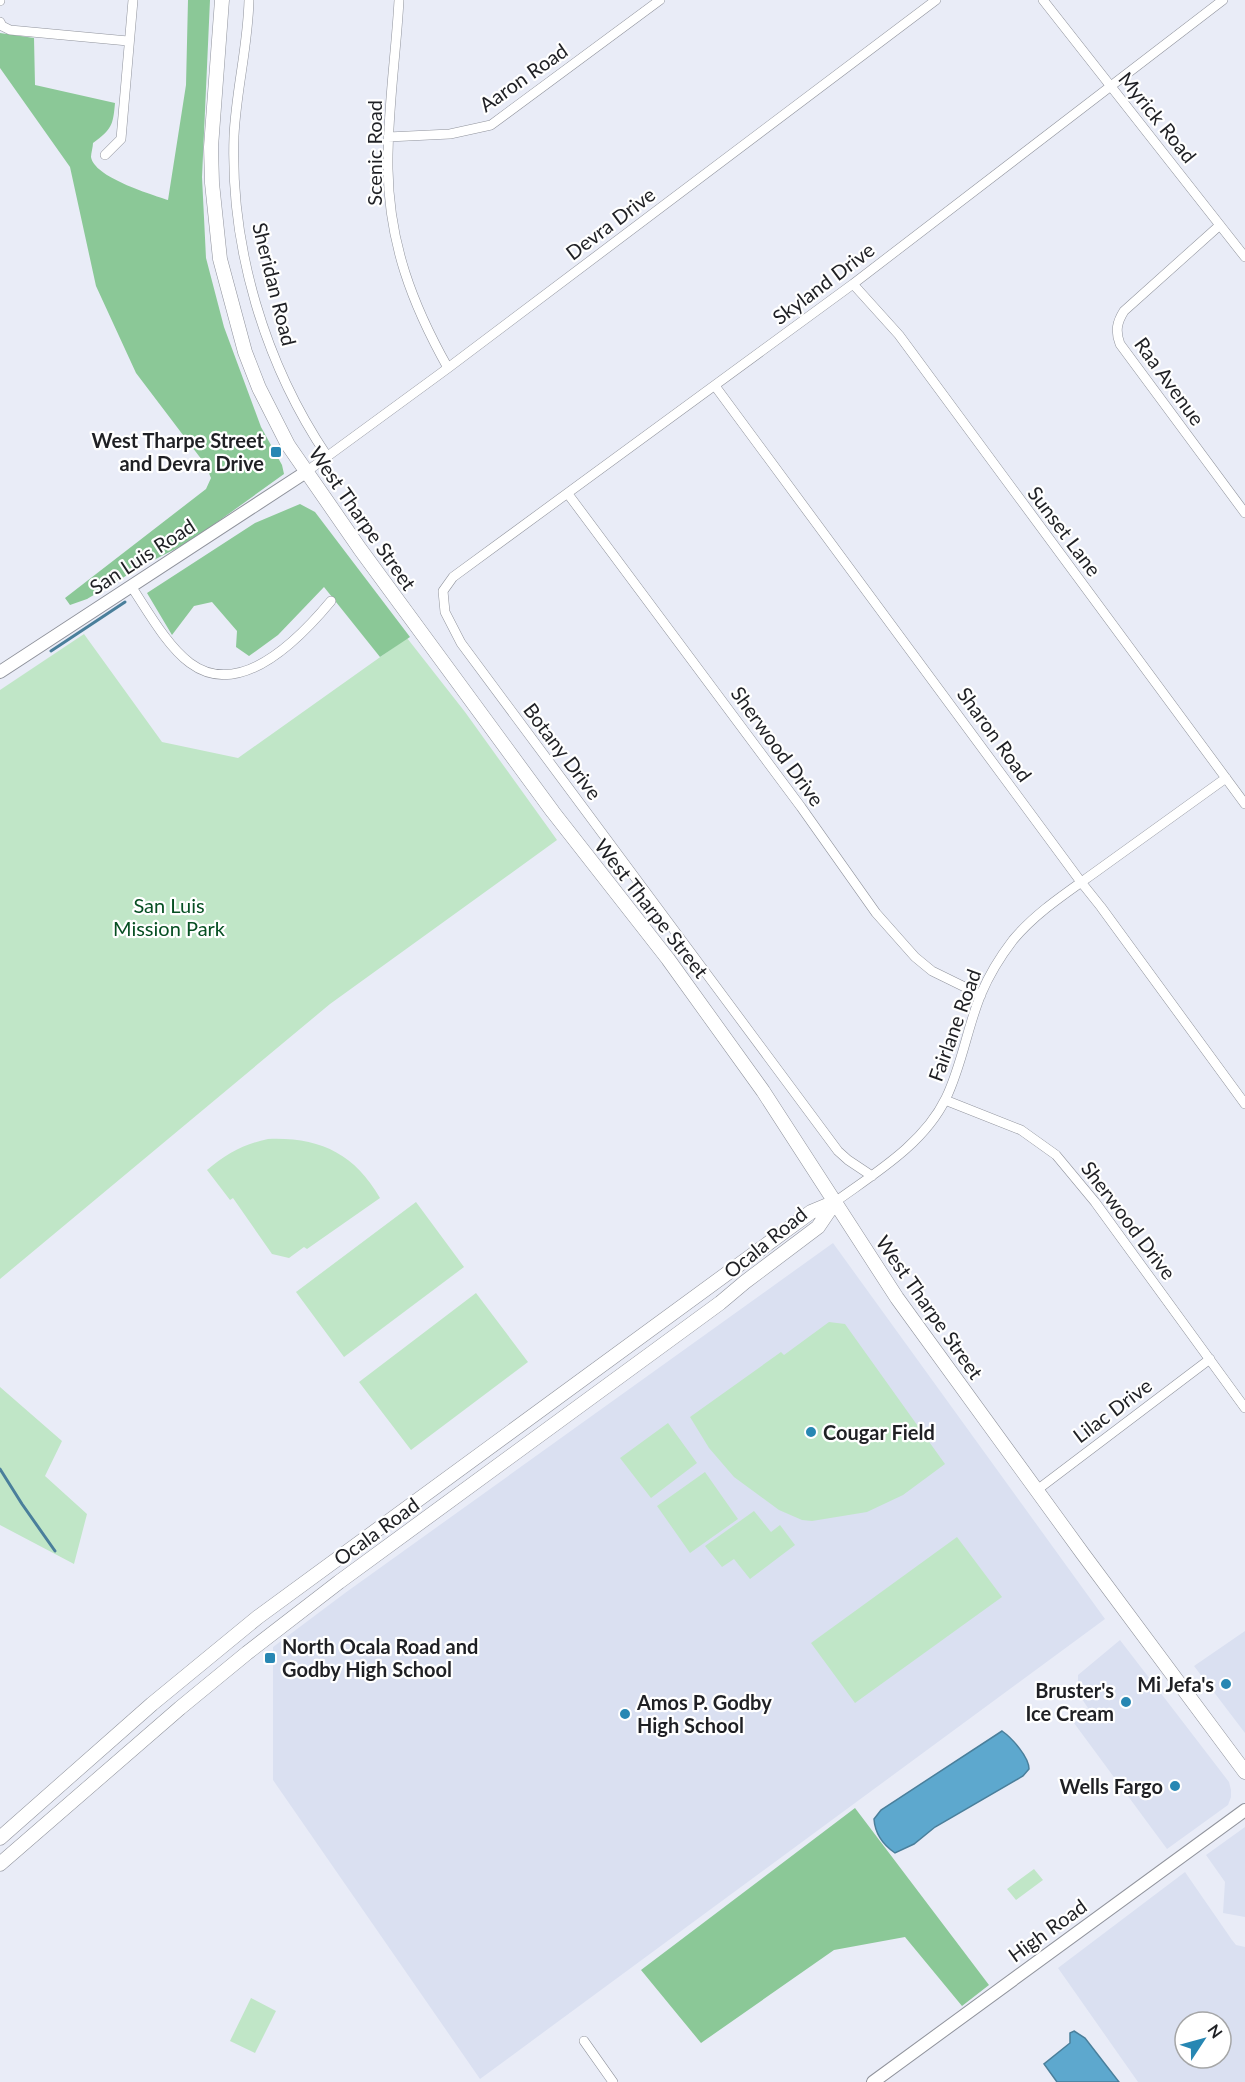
<svg xmlns="http://www.w3.org/2000/svg" width="1245" height="2082" font-family="Lato,sans-serif">
<style>
.built{fill:#dae0f1;fill-rule:evenodd}
.green{fill:#c0e6c7}
.forest{fill:#8bc897}
.water{fill:#5da8ce;stroke:#4a7f9b;stroke-width:1.5}
.lines{fill:none;stroke-linecap:round;stroke-linejoin:round}
.stream{stroke:#4a7f9b;stroke-width:3}
.minor-casing{stroke:#90939c;stroke-width:10}
.tertiary-casing{stroke:#90939c;stroke-width:14}
.secondary-casing{stroke:#90939c;stroke-width:15}
.minor{stroke:#fff;stroke-width:9}
.tertiary{stroke:#fff;stroke-width:12}
.secondary{stroke:#fff;stroke-width:14}
.poi-dot{fill:#2787b3;stroke:#fff;stroke-width:2}
.labels{text-anchor:middle;dominant-baseline:central;stroke-width:4.5;stroke-linejoin:round;paint-order:stroke}
.street-label{font-size:20px;fill:#1f2024;stroke:#fff}
.poi-label{font-size:20px;font-weight:bold;fill:#1f2024;stroke:#fff;text-anchor:end}
.park-label{font-size:20px;fill:#074f23;stroke:#fff}
</style>
<rect width="100%" height="100%" fill="#e9ecf7"/>
<!-- built -->
<path class="built" d="M 833,1243 L 1105,1619 L 480,2079 L 273,1780 L 273,1647 L 345,1593 Z
M 1245,1631 L 1245,1733 L 1194,1666 Z
M 1120,1640 L 1229,1782 L 1231,1790 L 1231,1797 L 1228,1805 L 1167,1849 L 1074,1723 L 1090,1711 L 1078,1693 L 1078,1675 Z
M 1245,1827 L 1245,1917 L 1223,1913 L 1225,1882 L 1206,1855 Z
M 1185,1872 L 1232,1940 L 1236,1945 L 1245,1947 L 1245,2082 L 1138,2082 L 1058,1968 ZM 1185,2022 L 1221,2022 L 1221,2058 L 1185,2058 Z"/>
<!-- green -->
<path class="green" d="M 84,634 L 162,742 L 238,758 L 407,638 L 465,712 L 557,840 L 330,1004 L 0,1279 L 0,690 Z
M 268,1139 C 319,1137 354,1153 380,1198 L 307,1249 L 304,1247 L 289,1258 L 272,1254 L 233,1198 L 230,1200 L 207,1170 C 226,1154 244,1144 268,1139 Z
M 416,1202 L 464,1267 L 344,1357 L 296,1292 Z
M 476,1293 L 528,1362 L 411,1450 L 359,1382 Z
M 829,1322 L 845,1324 L 945,1464 L 903,1495 L 867,1512 L 812,1521 L 802,1520 L 779,1510 L 734,1477 L 709,1448 L 690,1417 L 781,1352 L 784,1355 Z
M 0,1387 L 62,1441 L 45,1476 L 87,1514 L 74,1564 L 0,1525 Z
M 668,1423 L 697,1463 L 651,1498 L 620,1458 Z
M 705,1472 L 738,1519 L 690,1553 L 657,1506 Z
M 754,1511 L 771,1532 L 780,1525 L 795,1545 L 750,1579 L 734,1559 L 722,1567 L 705,1546 Z
M 957,1537 L 1002,1597 L 855,1703 L 811,1643 Z
M 1034,1869 L 1043,1880 L 1016,1900 L 1007,1889 Z
M 251,1998 L 276,2011 L 255,2053 L 230,2041 Z"/>
<!-- forest -->
<path class="forest" d="M 188,0 L 210,0 L 202,177 L 206,258 L 224,327 L 261,427 L 282,465 L 284,474 L 191,541 L 146,564 L 87,599 L 70,605 L 65,598 L 206,489 L 211,478 L 205,464 L 136,373 L 96,286 L 70,167 L 0,68 L 0,33 L 34,38 L 35,85 L 115,103 C 113,125 112,129 93,143 C 93,147 91,153 91,157 C 94,177 150,194 168,200 L 186,85 Z
M 300,504 L 315,512 L 410,637 L 380,657 L 324,587 L 278,635 L 249,656 L 236,647 L 237,631 L 212,602 L 194,606 L 172,635 L 147,593 L 255,523 Z
M 855,1808 L 989,1985 L 962,2006 L 905,1937 L 834,1950 L 701,2043 L 641,1970 Z"/>
<!-- water -->
<path class="water" d="M 1002,1731 C 1012,1738 1029,1757 1029,1769 L 1023,1776 L 935,1827 L 914,1844 L 895,1853 C 882,1844 875,1834 874,1819 L 881,1810 Z
M 1074,2031 L 1085,2038 L 1119,2082 L 1057,2082 L 1044,2064 L 1070,2043 L 1070,2033 Z"/>
<g class="lines">
<!-- stream -->
<path class="stream" d="M 51,651 L 125,602
M 0,1469 L 22,1504 L 55,1551"/>
<defs>
<path id="minor" d="M 249,0 C 248,46 236,91 234,136 C 230,248 265,364 327,456
M 399,0 C 396,56 387,113 388,169 C 389,243 412,304 448,368
M 1043,0 L 1245,257
M 0,1 L 0,0
M 0,22 L 2,26 L 10,30 L 128,41
M 388,137 L 450,134 L 491,125 L 660,0
M 105,155 L 121,139 L 133,0
M 1220,225 L 1124,311 C 1117,322 1115,331 1120,344 L 1245,513
M 853,284 L 899,335 L 1245,804
M 715,386 L 1081,882 L 1101,907 L 1245,1104
M 306,472 L 448,368 L 936,0
M 568,494 L 801,807 L 876,913 L 915,957 L 932,971 L 981,995
M 131,586 C 147,610 167,646 190,663 C 241,701 301,637 331,601
M 945,1100 L 1021,1130 L 1056,1155 L 1095,1202 L 1245,1408
M 872,1176 L 848,1160 L 838,1151 L 461,643 L 445,612 L 443,591 L 453,577 L 853,284 L 1223,0
M 835,1202 C 875,1173 924,1144 946,1098 C 962,1065 967,1028 981,994 C 989,975 1000,957 1013,940 C 1037,911 1071,890 1101,868 C 1142,838 1184,808 1226,778
M 1037,1490 L 1210,1359
M 584,2041 L 613,2082"/>
<path id="tertiary" d="M 0,672 L 306,472
M 873,2082 L 1245,1810"/>
<path id="secondary" d="M 222,0 L 211,147 L 212,183 L 220,259 L 245,352 L 259,388 L 288,445 L 360,549 L 553,812 L 668,959 L 763,1091 L 897,1298 L 1083,1554 L 1245,1772
M 0,1838 L 152,1704 L 258,1617 L 811,1212 L 835,1202
M 0,1864 L 180,1708 L 247,1653 L 339,1582 L 720,1303 L 745,1282 L 818,1227 L 835,1202"/>
</defs>
<!-- minor casing -->
<use href="#minor" class="minor-casing"/>
<!-- tertiary casing -->
<use href="#tertiary" class="tertiary-casing"/>
<!-- secondary casing -->
<use href="#secondary" class="secondary-casing"/>
<!-- minor -->
<use href="#minor" class="minor"/>
<!-- tertiary -->
<use href="#tertiary" class="tertiary"/>
<!-- secondary -->
<use href="#secondary" class="secondary"/>
</g>
<!-- markers -->
<g class="poi-dot">
<rect x="270" y="446" width="12" height="12" rx="3"/>
<circle cx="811" cy="1432" r="6"/>
<rect x="264" y="1652" width="12" height="12" rx="3"/>
<circle cx="1226" cy="1684" r="6"/>
<circle cx="1126" cy="1702" r="6"/>
<circle cx="625" cy="1714" r="6"/>
<circle cx="1175" cy="1786" r="6"/>
</g>
<g class="labels">
<!-- street labels -->
<g class="street-label">
<text transform="translate(523 77) rotate(-35)">Aaron Road</text>
<text transform="translate(1158 117) rotate(51)">Myrick Road</text>
<text transform="translate(374 153) rotate(-90)">Scenic Road</text>
<text transform="translate(610 223) rotate(-37)">Devra Drive</text>
<text transform="translate(823 283) rotate(-37)">Skyland Drive</text>
<text transform="translate(275 284) rotate(76)">Sheridan Road</text>
<text transform="translate(1170 381) rotate(54)">Raa Avenue</text>
<text transform="translate(363 518) rotate(55)">West Tharpe Street</text>
<text transform="translate(1065 531) rotate(53)">Sunset Lane</text>
<text transform="translate(142 556) rotate(-33)">San Luis Road</text>
<text transform="translate(995 734) rotate(54)">Sharon Road</text>
<text transform="translate(778 746) rotate(54)">Sherwood Drive</text>
<text transform="translate(563 751) rotate(53)">Botany Drive</text>
<text transform="translate(652 908) rotate(52)">West Tharpe Street</text>
<text transform="translate(954 1025) rotate(-70)">Fairlane Road</text>
<text transform="translate(1129 1220) rotate(53)">Sherwood Drive</text>
<text transform="translate(765 1242) rotate(-39)">Ocala Road</text>
<text transform="translate(930 1307) rotate(55)">West Tharpe Street</text>
<text transform="translate(1112 1410) rotate(-37)">Lilac Drive</text>
<text transform="translate(376 1531) rotate(-36)">Ocala Road</text>
<text transform="translate(1047 1930) rotate(-36)">High Road</text>
</g>
<!-- poi labels -->
<g class="poi-label">
<text x="264" y="440">West Tharpe Street<tspan x="264" dy="23">and Devra Drive</tspan></text>
<text x="823" y="1432" text-anchor="start">Cougar Field</text>
<text x="282" y="1646" text-anchor="start">North Ocala Road and<tspan x="282" dy="23">Godby High School</tspan></text>
<text x="1214" y="1684">Mi Jefa's</text>
<text x="1114" y="1690">Bruster's<tspan x="1114" dy="23">Ice Cream</tspan></text>
<text x="637" y="1702" text-anchor="start">Amos P. Godby<tspan x="637" dy="23">High School</tspan></text>
<text x="1163" y="1786">Wells Fargo</text>
</g>
<!-- park labels -->
<g class="park-label">
<text x="169" y="905">San Luis<tspan x="169" dy="23">Mission Park</tspan></text>
</g>
</g>
<!-- north arrow -->
<g transform="translate(1203 2040) rotate(54)"><circle r="28" fill="#ffffff" stroke="#a5a6a7" stroke-width="1.5"/>
<path d="M0-4.5L10 22L0 15L-10 22Z" fill="#2787b3"/>
<text y="-9" font-size="16" font-weight="bold" text-anchor="middle" fill="#1f2024">N</text>
</g>
</svg>
